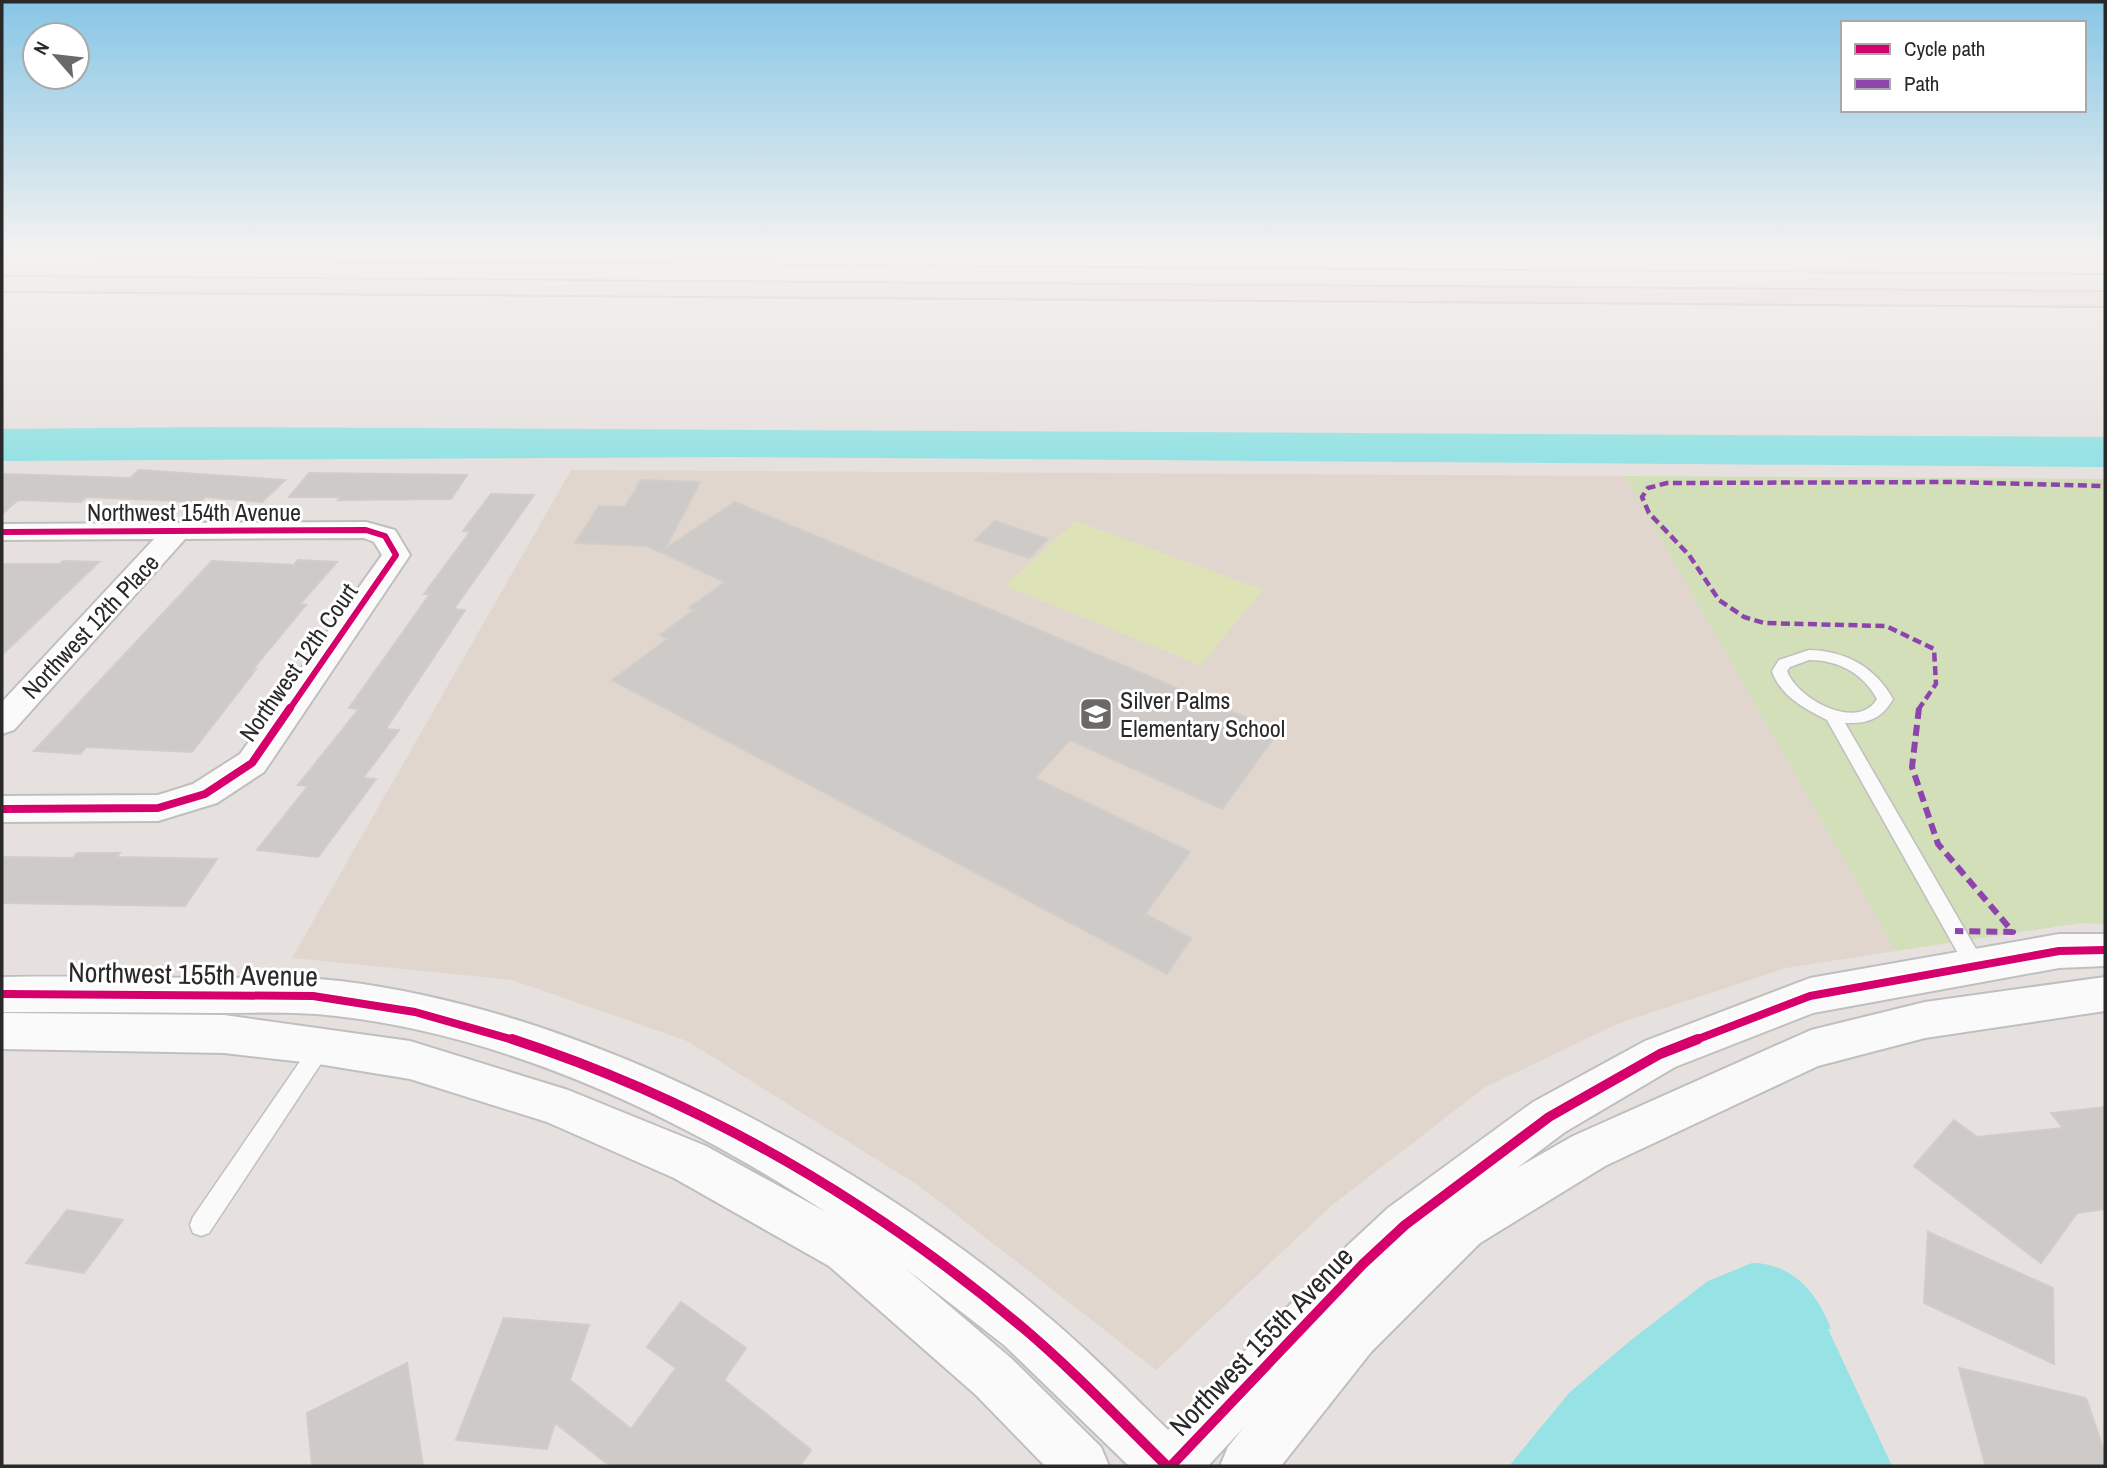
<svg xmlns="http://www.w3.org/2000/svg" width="2107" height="1468" font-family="'Archivo Narrow',sans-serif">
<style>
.education{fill:#e1d6cd}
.green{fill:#d2dfb9}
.pitch{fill:#dde3b7}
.water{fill:#96e2e4}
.building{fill:#cecac8;stroke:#d1cdca;stroke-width:2}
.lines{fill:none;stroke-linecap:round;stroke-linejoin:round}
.service-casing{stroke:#c0bfc0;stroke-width:3}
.minor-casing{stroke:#c0bfc0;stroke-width:4}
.motorway-casing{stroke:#bfbebc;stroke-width:4}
.service{fill:#fbfafa;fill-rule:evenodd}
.minor{fill:#fbfafa;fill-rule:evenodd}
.motorway{fill:#e7d8d4;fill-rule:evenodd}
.quiet-far1{stroke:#8e44ad;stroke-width:4.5;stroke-dasharray:9 4.5;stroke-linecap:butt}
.quiet{stroke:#8e44ad;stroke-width:6;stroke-dasharray:11 6;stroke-linecap:butt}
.cycleway-far2-casing{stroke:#fff;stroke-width:10}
.cycleway-far1-casing{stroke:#fff;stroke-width:12}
.cycleway-casing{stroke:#fff;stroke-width:14}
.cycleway-far2{stroke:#d6006c;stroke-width:6}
.cycleway-far1{stroke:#d6006c;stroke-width:8}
.cycleway{stroke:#d6006c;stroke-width:10}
.labels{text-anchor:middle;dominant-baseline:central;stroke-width:6;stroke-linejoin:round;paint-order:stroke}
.street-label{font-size:24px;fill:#292929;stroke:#fff}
.poi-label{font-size:24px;fill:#292929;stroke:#fff;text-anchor:start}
.near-street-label{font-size:28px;fill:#292929;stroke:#fff}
</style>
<rect width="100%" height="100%" fill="#e6e1de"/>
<!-- education -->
<path class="education" d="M 571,470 L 1625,476 L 1896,951 L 1786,968 L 1617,1024 L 1484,1088 L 1331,1206 L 1156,1370 L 919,1186 L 687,1041 L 512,980 L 292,958 Z"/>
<!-- green -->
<path class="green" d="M 1625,476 L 2105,479 L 2105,924 L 2081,923 L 1896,951 Z"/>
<!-- pitch -->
<path class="pitch" d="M 1076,521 L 1263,590 L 1200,665 L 1005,586 Z"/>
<!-- water -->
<path class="water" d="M 212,427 L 2105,437 L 2105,467 L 729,457 L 2,461 L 2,429 Z
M 1752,1263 C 1793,1263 1818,1294 1831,1329 L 1828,1329 L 1892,1466 L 1509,1466 L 1569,1393 L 1631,1340 L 1708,1281 Z"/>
<!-- building -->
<path class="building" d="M 139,470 L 285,480 L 262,502 L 205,497 L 200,502 L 86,497 L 81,502 L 18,500 L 2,514 L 2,474 L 130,478 Z
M 309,473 L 467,475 L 451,499 L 338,500 L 340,497 L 289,497 Z
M 641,480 L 700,482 L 665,549 L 735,502 L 1279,731 L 1222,809 L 1070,740 L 1035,778 L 1190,852 L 1145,914 L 1191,938 L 1167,974 L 612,680 L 668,639 L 660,635 L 694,610 L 689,608 L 725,582 L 647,546 L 575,543 L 599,506 L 625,507 Z
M 491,494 L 534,495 L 454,609 L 465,610 L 386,729 L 399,730 L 363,778 L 376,779 L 318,857 L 257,850 L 308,786 L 298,785 L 359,709 L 349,708 L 430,594 L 424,594 L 470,532 L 463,531 Z
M 995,521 L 1048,539 L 1029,558 L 975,540 Z
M 298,560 L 337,562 L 300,604 L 306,605 L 253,669 L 256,669 L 192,752 L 86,747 L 80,754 L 34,751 L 212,561 L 294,565 Z
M 63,561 L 99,562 L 2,655 L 2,564 L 60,564 Z
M 77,853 L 120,853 L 117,857 L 217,859 L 185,906 L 2,903 L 2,857 L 73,858 Z
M 2105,1107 L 2105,1209 L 2077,1213 L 2041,1263 L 1914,1166 L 1954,1120 L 1977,1137 L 2063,1128 L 2051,1113 Z
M 67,1210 L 123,1220 L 84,1273 L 26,1263 Z
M 1928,1232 L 2053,1288 L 2054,1364 L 1924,1303 Z
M 681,1302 L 746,1348 L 724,1380 L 811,1450 L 800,1466 L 610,1466 L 555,1423 L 547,1449 L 456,1440 L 504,1318 L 589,1325 L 570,1380 L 631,1429 L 676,1368 L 647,1347 Z
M 407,1363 L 423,1466 L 312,1466 L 307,1413 Z
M 1959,1368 L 2086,1398 L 2105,1454 L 2105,1466 L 1985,1464 Z"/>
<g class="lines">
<defs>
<path id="service" d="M 1809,650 C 1846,651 1875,667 1893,699 C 1882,719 1867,724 1845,723 L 1983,961 L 1985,967 L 1983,973 L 1976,975 L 1969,973 L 1827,720 C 1805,709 1780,696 1772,671 L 1779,660 ZM 1809,660 C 1838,660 1863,673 1877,699 C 1858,732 1797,699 1787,671 L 1790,667 Z
M 321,1038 L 328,1041 L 331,1047 L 328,1053 L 209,1233 L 201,1236 L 193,1233 L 190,1225 L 193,1217 L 314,1041 Z"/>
<path id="minor" d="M 366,522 L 395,530 L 410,555 L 264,772 L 217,803 L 158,821 L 2,822 L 2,796 L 158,795 L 193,784 L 240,754 L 382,555 L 374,542 L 364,538 L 185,539 L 14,730 L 2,734 L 2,702 L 154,539 L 2,540 L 2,524 Z
M 2059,934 L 2105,934 L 2105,966 L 2059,968 L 1813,1013 L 1675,1067 L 1565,1132 L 1517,1168 L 1573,1136 L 1811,1030 L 1925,1002 L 2105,977 L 2105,1011 L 1925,1038 L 1818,1066 L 1605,1166 L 1480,1243 L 1371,1352 L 1281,1466 L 1220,1466 L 1228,1447 L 1244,1427 L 1208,1466 L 1129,1466 L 1004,1345 L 905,1268 L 1012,1359 L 1101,1447 L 1109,1466 L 1045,1466 L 976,1395 L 829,1266 L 674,1178 L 547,1122 L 410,1079 L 312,1063 L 224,1053 L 2,1049 L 2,1013 L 224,1015 L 410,1041 L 568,1090 L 706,1146 L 826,1212 C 682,1118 508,1035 336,1016 C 294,1011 251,1013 209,1013 C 140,1012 71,1012 2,1012 L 2,977 C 69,976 136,977 204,978 C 249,978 295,976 340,981 C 585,1011 853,1153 1040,1310 C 1085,1347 1126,1389 1168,1430 L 1346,1247 L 1388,1208 L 1533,1102 L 1645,1041 L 1810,978 Z"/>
<path id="motorway" d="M 96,252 L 1157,252 L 2105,259 L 2105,273 L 107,259 Z
M 2,277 L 2105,292 L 2105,306 L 2,291 Z"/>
</defs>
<!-- service casing -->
<use href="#service" class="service-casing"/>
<!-- minor casing -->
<use href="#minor" class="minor-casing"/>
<!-- motorway casing -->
<use href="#motorway" class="motorway-casing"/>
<!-- service -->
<use href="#service" class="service"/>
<!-- minor -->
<use href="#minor" class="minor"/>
<!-- motorway -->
<use href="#motorway" class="motorway"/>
<!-- quiet-far1 -->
<path class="quiet-far1" d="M 1918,710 L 1936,684 L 1934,649 L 1886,626 L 1764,623 L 1744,617 L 1719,600 L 1689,555 L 1649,513 L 1642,497 L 1648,488 L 1667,483 L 1952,482 L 2105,486"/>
<!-- quiet -->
<path class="quiet" d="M 1919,708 L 1912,767 L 1938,844 L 2013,932 L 1955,931"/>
<defs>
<path id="cycleway-far2" d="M 2,532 L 366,530 L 385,536 L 396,555 L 289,710"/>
<path id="cycleway-far1" d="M 2,809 L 158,808 L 205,794 L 252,763 L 290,708
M 2,994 L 313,996 L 415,1012 L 517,1041
M 1693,1041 L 1810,996 L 2059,951 L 2105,950"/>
<path id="cycleway" d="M 512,1039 C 699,1100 871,1200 1022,1327 C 1073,1370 1119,1419 1167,1466
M 1171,1466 L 1363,1264 L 1405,1225 L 1549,1117 L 1660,1054 L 1698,1039"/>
</defs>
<!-- cycleway-far2 casing -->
<use href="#cycleway-far2" class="cycleway-far2-casing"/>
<!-- cycleway-far1 casing -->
<use href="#cycleway-far1" class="cycleway-far1-casing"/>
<!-- cycleway casing -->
<use href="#cycleway" class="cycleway-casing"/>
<!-- cycleway-far2 -->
<use href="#cycleway-far2" class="cycleway-far2"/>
<!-- cycleway-far1 -->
<use href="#cycleway-far1" class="cycleway-far1"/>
<!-- cycleway -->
<use href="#cycleway" class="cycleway"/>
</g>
<!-- sky -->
<linearGradient id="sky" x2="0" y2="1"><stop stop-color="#87c6e6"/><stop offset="0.55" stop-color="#f4f2f0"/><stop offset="1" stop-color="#f4f2f0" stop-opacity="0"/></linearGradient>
<rect width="2107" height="458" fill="url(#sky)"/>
<!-- icons -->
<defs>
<symbol id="school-square" viewBox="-11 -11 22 22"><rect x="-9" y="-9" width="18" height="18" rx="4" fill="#6b6968" stroke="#fff"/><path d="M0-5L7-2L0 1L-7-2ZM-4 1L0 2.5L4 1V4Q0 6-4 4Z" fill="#fff"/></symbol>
</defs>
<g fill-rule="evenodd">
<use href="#school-square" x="1077" y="695" width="38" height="38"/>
</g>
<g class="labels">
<!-- street labels -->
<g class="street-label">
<text x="194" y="512">Northwest 154th Avenue</text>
<text transform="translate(90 626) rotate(-47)">Northwest 12th Place</text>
<text transform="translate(298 662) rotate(-55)">Northwest 12th Court</text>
</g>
<!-- poi labels -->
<g class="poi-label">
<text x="1120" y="700">Silver Palms<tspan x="1120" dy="28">Elementary School</tspan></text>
</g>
<!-- near-street labels -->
<g class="near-street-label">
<text transform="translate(193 974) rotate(1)">Northwest 155th Avenue</text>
<text transform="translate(1261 1341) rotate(-46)">Northwest 155th Avenue</text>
</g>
</g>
<!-- border -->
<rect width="2107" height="1468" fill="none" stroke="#292929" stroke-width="7"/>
<!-- legend -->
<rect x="1841" y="21" width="245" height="91" fill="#ffffff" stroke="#a9a9a9" stroke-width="2"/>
<rect x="1855" y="44" width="35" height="10" fill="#d6006c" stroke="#a9a9a9" stroke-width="2"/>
<text x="1904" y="56" font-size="21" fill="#292929">Cycle path</text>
<rect x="1855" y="79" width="35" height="10" fill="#8e44ad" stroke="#a9a9a9" stroke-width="2"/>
<text x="1904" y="91" font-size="21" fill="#292929">Path</text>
<!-- north arrow -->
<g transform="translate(56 56) rotate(298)"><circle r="33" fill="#ffffff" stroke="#a9a9a9" stroke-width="2"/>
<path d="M0-5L12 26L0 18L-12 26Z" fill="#6b6968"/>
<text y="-10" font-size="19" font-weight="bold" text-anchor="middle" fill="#292929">N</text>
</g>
</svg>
